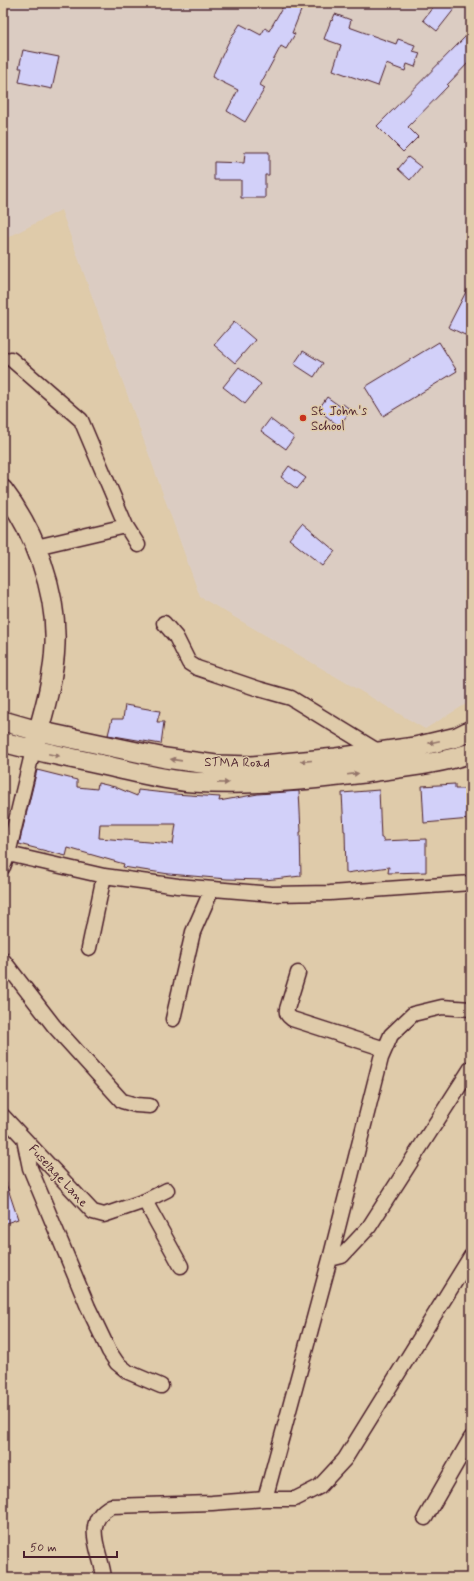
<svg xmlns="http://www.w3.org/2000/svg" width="474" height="1581" font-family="Mynerve,sans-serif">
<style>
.built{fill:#dbccc2}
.building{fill:#d2d0f9;stroke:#4a1f2b;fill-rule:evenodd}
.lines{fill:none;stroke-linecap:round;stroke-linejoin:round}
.street-casing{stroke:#4a1f2b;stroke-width:17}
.secondary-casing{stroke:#4a1f2b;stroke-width:22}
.street{stroke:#dfcbaa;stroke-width:14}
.secondary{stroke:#dfcbaa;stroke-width:19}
.oneway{fill:#94756a}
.poi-dot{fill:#c8321e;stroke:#dfcbaa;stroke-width:1.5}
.labels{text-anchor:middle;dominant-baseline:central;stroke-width:3;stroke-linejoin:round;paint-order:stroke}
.poi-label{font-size:13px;fill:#4a1f2b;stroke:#dfcbaa;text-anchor:start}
.street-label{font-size:13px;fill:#4a1f2b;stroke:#dfcbaa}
</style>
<rect width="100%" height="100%" fill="#dfcbaa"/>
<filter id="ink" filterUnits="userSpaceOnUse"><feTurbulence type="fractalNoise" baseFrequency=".025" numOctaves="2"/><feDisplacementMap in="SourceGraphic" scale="8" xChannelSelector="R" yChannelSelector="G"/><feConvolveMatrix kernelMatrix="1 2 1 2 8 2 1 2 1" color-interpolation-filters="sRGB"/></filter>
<g filter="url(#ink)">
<!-- built -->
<path class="built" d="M 3,3 L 471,3 L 471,701 L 425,729 L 200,597 L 61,210 L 3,240 Z"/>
<!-- building -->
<path class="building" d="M 285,3 L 304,3 L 292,33 L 295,34 L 286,49 L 281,46 L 260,85 L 265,88 L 245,122 L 227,111 L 238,90 L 212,77 L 228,43 L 240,24 L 261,35 L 265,28 L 269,31 Z
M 436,3 L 459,3 L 437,31 L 423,20 Z
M 335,14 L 351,20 L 349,27 L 396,44 L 398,39 L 415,45 L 413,51 L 420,53 L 415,67 L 407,64 L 405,71 L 386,64 L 378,86 L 333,70 L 341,45 L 324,39 L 331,20 L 332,21 Z
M 471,31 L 471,60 L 447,85 L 448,86 L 408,127 L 418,137 L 403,152 L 377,126 Z
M 23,50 L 59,57 L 52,89 L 19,82 L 22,68 L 19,68 Z
M 245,152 L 269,152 L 269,175 L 265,175 L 265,198 L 241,198 L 241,180 L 214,180 L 214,162 L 244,163 Z
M 408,157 L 421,167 L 410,180 L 398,169 Z
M 471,282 L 471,323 L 465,335 L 448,327 Z
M 234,322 L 255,340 L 235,363 L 214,345 Z
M 439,342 L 457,371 L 383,416 L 365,387 Z
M 303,351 L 323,363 L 314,377 L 294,364 Z
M 239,367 L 261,384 L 245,404 L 223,387 Z
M 327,397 L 341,407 L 343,404 L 351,410 L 339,426 L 318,410 Z
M 270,419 L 294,437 L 286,449 L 261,431 Z
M 289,466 L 306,478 L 297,489 L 281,477 Z
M 302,523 L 335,551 L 323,566 L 289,539 Z
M 125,705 L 160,711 L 157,722 L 164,722 L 161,744 L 108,735 L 112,719 L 123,719 Z
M 37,770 L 77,780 L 77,787 L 97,789 L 98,783 L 115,787 L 137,796 L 138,790 L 174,794 L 220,797 L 219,801 L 258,794 L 299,791 L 301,832 L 300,832 L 301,876 L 265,880 L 227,879 L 169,874 L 123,867 L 124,864 L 68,848 L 66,856 L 19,844 ZM 100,824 L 176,824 L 173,844 L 99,838 Z
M 455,784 L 455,789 L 471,789 L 471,819 L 424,823 L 422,786 Z
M 379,790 L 381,838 L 383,838 L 383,841 L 426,839 L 426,872 L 388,873 L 389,867 L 346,873 L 345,831 L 344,831 L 342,793 Z
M 3,1180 L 5,1180 L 18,1219 L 3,1224 Z"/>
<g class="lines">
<defs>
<path id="street" d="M 11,359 L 81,420 L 126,526
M 36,547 L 126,526 L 138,545
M 164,623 L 176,637 L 189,663 L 197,668 L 259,689 L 291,698 L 379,752
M 8,854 L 104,876 L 178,886 L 272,894 L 330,893 L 471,883
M 3,867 L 8,854 L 33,750
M 89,948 L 104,876
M 3,960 L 54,1026 L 122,1101 L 136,1105 L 150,1106
M 298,973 L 287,1009 C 286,1014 288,1016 292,1019 L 385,1049
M 173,1019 L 193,932 L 212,889
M 3,1116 L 93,1212 L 104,1215 L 145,1201 L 167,1190
M 24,1139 L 30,1168 L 88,1307 L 109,1351 L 117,1363 L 128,1372 L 161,1386
M 145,1201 L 181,1266
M 330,1259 L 342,1256 L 369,1227 L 471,1068
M 265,1499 L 330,1259 L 381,1058 L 391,1035 L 413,1014 L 442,1007 L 471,1009
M 425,1518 L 471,1438
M 104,1578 C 102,1553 80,1523 111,1506 L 212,1503 L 265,1499 L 295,1499 L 319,1487 L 345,1459 L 471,1256"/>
<path id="secondary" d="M 3,490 C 35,532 57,591 55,644 C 54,678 44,711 35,743
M 3,721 L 38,731 L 165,758 L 216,765 L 252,766 L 336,758 L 415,747 L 457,737 L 471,730
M 3,742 C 39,752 76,759 112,767 C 139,773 165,780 192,782 C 250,786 307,780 364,773 C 398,768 439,764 471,753"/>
</defs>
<!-- street casing -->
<use href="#street" class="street-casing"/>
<!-- secondary casing -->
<use href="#secondary" class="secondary-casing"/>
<!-- street -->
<use href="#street" class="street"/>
<!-- secondary -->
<use href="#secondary" class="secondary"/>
</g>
<!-- one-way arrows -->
<defs><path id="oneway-solid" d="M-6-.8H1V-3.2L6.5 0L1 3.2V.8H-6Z"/></defs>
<g class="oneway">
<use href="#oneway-solid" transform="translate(434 742) rotate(168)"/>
<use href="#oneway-solid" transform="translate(54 755) rotate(12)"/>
<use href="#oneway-solid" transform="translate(176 760) rotate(-172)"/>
<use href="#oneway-solid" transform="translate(306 761) rotate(175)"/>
<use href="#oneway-solid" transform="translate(353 774) rotate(-7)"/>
<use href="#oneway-solid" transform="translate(223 783) rotate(1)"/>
</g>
</g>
<!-- markers -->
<circle class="poi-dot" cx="303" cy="418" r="4"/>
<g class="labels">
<!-- poi labels -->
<g class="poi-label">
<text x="311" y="411">St. John's<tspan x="311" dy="15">School</tspan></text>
</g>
<!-- street labels -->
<g class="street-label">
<text transform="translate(237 763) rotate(1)">STMA Road</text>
<text transform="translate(58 1176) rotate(47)">Fuselage Lane</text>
</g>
</g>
<!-- margin -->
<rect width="474" height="1581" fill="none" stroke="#dfcbaa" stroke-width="16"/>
<rect x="8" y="8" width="458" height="1565" fill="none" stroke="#4a1f2b" stroke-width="1.5" filter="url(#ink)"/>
<!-- scale -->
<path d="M24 1551v6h93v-6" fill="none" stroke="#4a1f2b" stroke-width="2"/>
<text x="30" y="1551" font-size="12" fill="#4a1f2b" stroke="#dfcbaa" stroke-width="3" paint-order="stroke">50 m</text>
</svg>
